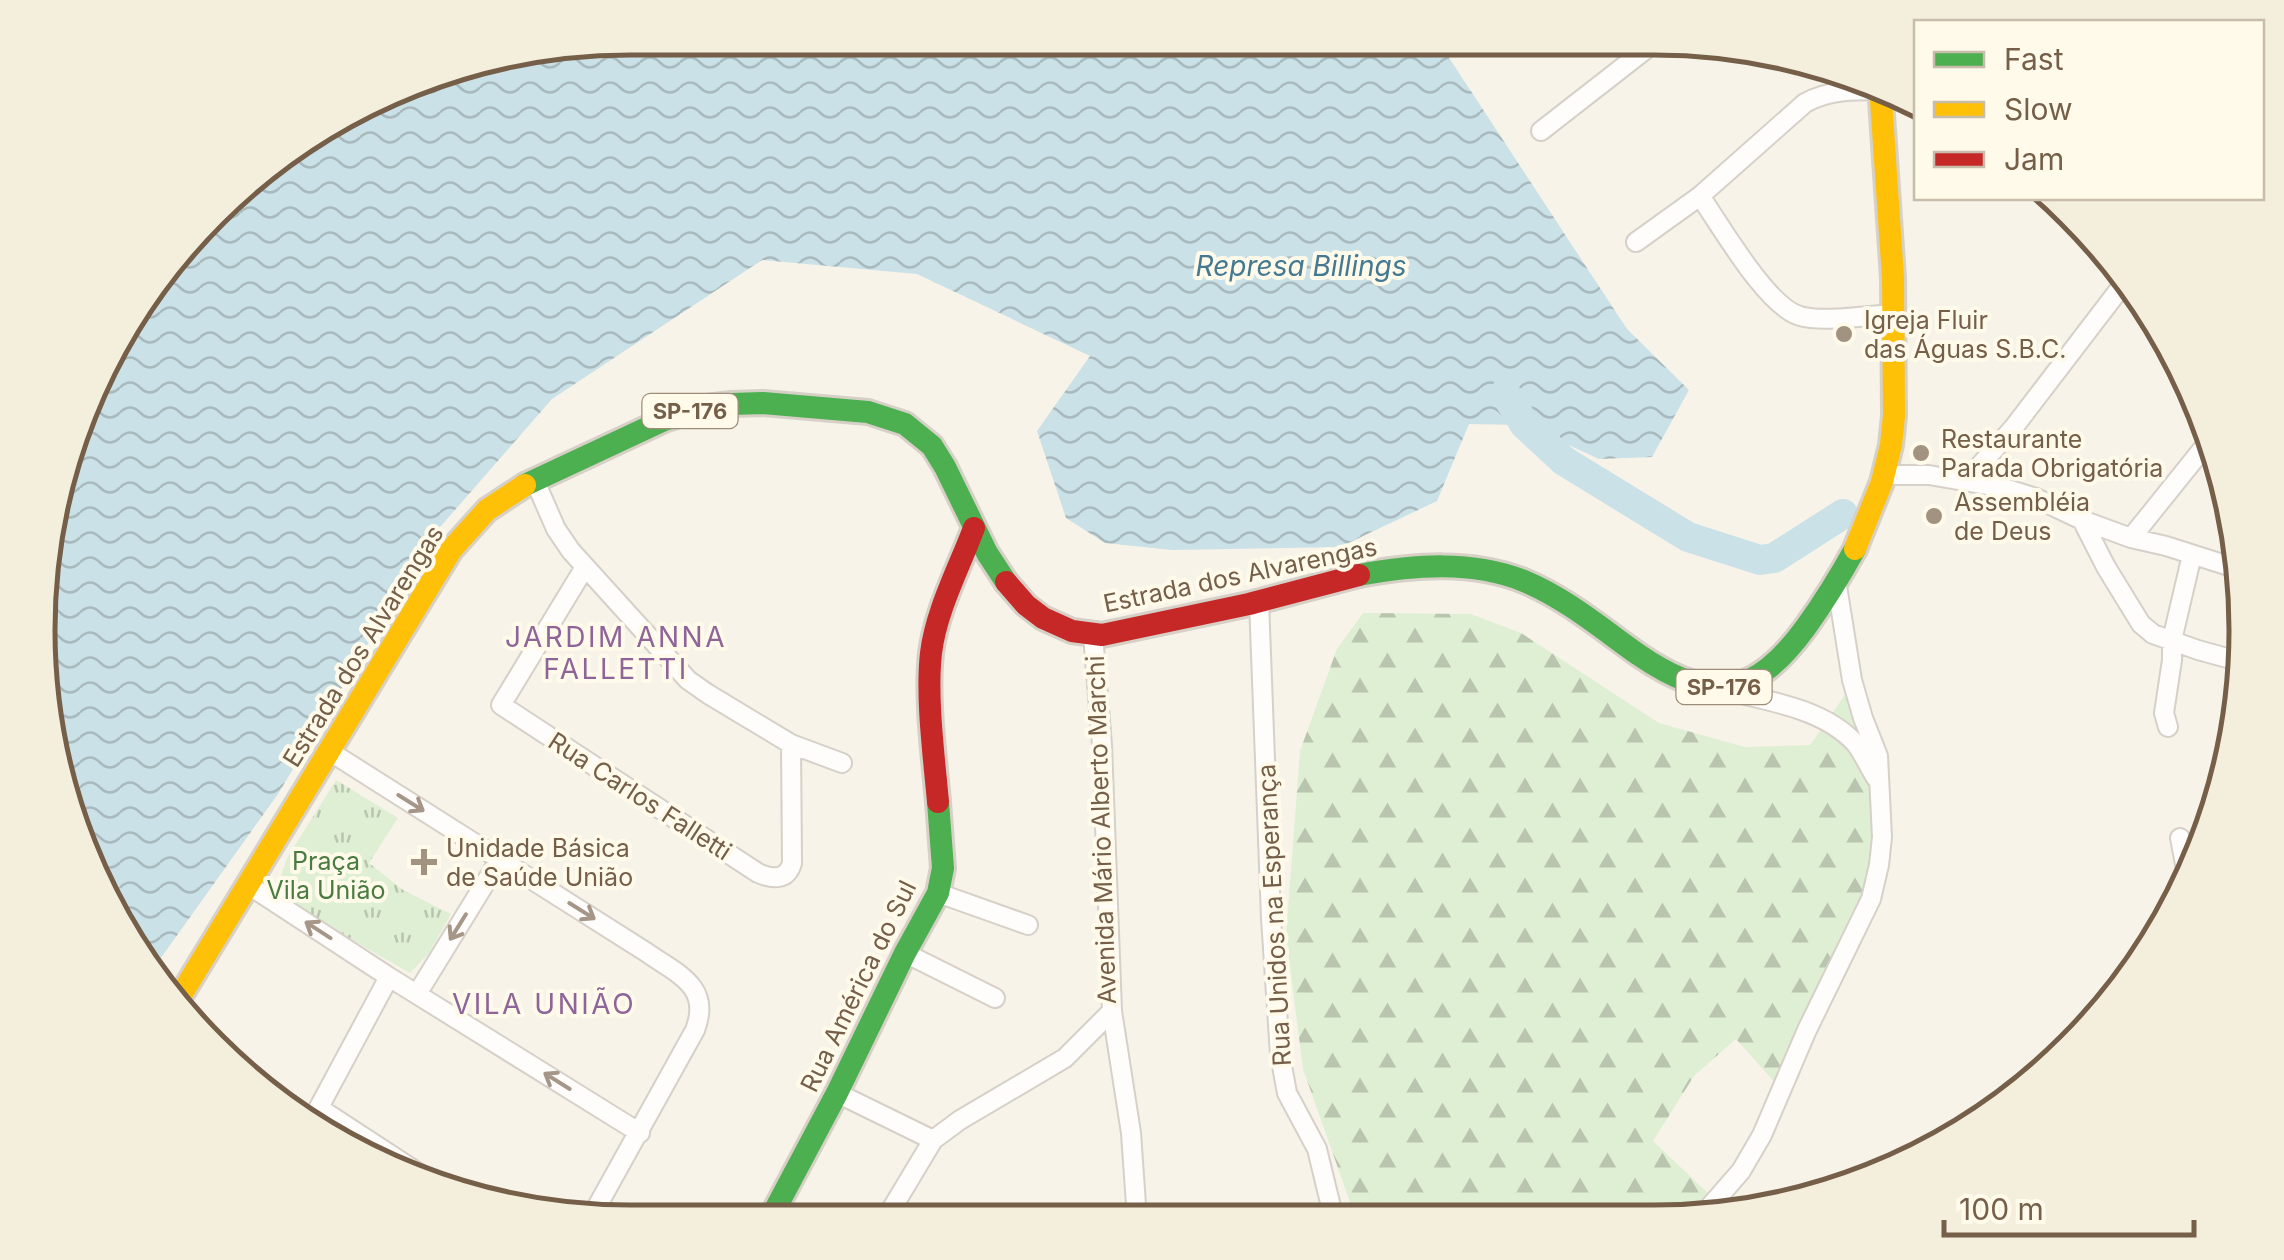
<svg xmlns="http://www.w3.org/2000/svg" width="2284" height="1260" font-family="Inter,sans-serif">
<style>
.forest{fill:url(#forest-firs)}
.park{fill:url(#park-tufts)}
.water{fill:url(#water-waves)}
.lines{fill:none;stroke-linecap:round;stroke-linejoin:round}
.river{stroke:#cae1e8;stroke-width:30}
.street-casing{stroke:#d6d0c8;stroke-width:22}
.fast-casing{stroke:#d6d0c7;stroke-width:28}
.slow-casing{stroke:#d6d0c7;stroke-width:28}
.jam-casing{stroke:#d6d0c7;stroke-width:28}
.street{stroke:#fefdfc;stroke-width:18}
.fast{stroke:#4caf50;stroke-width:22}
.slow{stroke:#ffc107;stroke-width:22}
.jam{stroke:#c62828;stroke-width:22}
.oneway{stroke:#a59688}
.poi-dot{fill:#a29381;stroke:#fffaea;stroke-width:4}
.labels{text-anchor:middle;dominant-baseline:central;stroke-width:8;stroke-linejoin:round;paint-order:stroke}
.shield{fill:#fffaea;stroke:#9e8e79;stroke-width:2.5}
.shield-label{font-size:22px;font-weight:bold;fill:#755f49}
.poi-label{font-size:25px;fill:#755f49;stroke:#fffaea;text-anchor:start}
.street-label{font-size:25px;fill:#755f49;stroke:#fffaea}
.park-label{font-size:25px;fill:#4a7c41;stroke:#fffaea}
.water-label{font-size:28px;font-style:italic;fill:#447991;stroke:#fffaea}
.neighbourhood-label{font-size:28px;letter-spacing:2.5px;fill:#8f6499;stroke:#fffaea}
.rim{fill:none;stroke:#755f49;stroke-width:5}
</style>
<defs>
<pattern id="forest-firs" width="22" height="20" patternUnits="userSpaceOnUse" patternTransform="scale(2.5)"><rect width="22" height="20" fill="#dfefd4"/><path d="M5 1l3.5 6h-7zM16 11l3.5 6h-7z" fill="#b9c5ae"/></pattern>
<pattern id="park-tufts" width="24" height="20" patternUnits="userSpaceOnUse" patternTransform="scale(2.5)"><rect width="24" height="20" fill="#dfefd4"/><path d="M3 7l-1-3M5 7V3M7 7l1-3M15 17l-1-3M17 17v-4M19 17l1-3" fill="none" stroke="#b9c5ae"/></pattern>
<pattern id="water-waves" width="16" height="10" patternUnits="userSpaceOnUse" patternTransform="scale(2.5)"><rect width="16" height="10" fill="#cae1e8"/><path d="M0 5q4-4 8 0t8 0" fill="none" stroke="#a9babe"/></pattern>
</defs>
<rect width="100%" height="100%" fill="#f7f3e9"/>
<!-- forest -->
<path class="forest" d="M 1363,613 L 1471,614 L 1521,633 L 1659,723 L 1745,747 L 1810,745 L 1847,692 L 1873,774 L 1874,836 L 1871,879 L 1827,980 L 1799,1025 L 1777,1085 L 1736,1039 L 1694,1076 L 1653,1141 L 1710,1195 L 1691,1218 L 1356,1219 L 1303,1069 L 1286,936 L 1300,751 L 1337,649 Z"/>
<!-- park -->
<path class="park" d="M 336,780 L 398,818 L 369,863 L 403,890 L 451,914 L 429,953 L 410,973 L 286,902 L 277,888 L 287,858 Z"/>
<!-- water -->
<path class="water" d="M 630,38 L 1436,38 L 1627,329 L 1689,390 L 1652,457 L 1599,459 L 1525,425 L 1469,424 L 1437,501 L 1340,547 L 1172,550 L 1105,543 L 1066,518 L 1037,431 L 1090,356 L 917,274 L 762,260 L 552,399 L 434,534 L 278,794 L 153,969 L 82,856 L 39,668 L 58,476 L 138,300 L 270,160 L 440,69 Z"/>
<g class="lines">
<!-- river -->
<path class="river" d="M 1505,393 L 1525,425 L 1564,461 L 1688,537 L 1760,560 L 1774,558 L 1843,514"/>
<defs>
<path id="street" d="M 1541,131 L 1659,39
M 1700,196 C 1721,226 1767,307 1800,316 C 1823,323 1870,315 1895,314
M 1636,242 L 1700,196 L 1805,103 C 1828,90 1854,90 1880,90
M 1884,475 L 1929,475 L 2004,488 L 2036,498 L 2082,520 L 2131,538 L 2166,546 L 2232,567
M 1967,480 L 2014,427 L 2128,278
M 535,481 L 556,529 L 571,551 L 688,680 L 708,694 L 791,744 L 842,763
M 2082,520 L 2106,567 L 2141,624 L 2153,634 L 2198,650 L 2238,661
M 2131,538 L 2209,441
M 585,567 L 501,705 L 758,873 C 772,879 787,881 792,863 L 791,744
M 1259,601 L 1271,918 L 1280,1055 L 1287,1093 L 1317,1149 L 1334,1219
M 1093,635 L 1102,745 L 1112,1011 L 1131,1133 L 1137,1219
M 1729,691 C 1771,702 1824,709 1855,743 C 1863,753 1869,767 1876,778
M 2168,727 L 2164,713 L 2172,660 L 2172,640 L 2192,555
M 329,751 L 646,952 C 677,974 712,986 695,1030 L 589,1221
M 2180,838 L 2186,869
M 247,884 L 389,977 L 640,1133
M 938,893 L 1028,925
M 905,953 L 995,998
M 417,994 L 500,859
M 837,1093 L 933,1140
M 319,1108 L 449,1193
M 310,1124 L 389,977
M 1700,1218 L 1741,1171 L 1762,1135 L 1807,1030 L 1871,899 L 1879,865 L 1882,837 L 1878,756 L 1863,718 L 1852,680 L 1837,586
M 885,1220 L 933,1140 L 960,1120 L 1065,1058 L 1112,1011
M 1099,1220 L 1138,1215"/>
<path id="fast" d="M 525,485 L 664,420 L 699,408 L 731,404 L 763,403 L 868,412 L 905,424 L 932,446 L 945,467 L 987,553 L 1006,582
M 1359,575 C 1414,565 1472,560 1524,581 C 1567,599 1602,629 1639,655 C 1712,705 1755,697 1806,627 C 1824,602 1840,576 1855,549
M 769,1221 L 837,1093 L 905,953 L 938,893 L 943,868 L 938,802"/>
<path id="slow" d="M 1855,549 L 1882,482 L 1891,445 L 1894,416 L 1893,278 L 1880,85
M 175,1005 L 451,550 L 487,510 L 525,485"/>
<path id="jam" d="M 1006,582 L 1026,605 L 1043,618 L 1072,631 L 1102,635 L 1249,604 L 1359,575
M 938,802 C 934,757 926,697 931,653 C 936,611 959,568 974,528"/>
</defs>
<!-- street casing -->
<use href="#street" class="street-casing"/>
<!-- fast casing -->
<use href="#fast" class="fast-casing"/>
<!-- slow casing -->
<use href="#slow" class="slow-casing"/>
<!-- jam casing -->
<use href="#jam" class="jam-casing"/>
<!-- street -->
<use href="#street" class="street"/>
<!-- fast -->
<use href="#fast" class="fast"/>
<!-- slow -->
<use href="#slow" class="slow"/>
<!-- jam -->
<use href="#jam" class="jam"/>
</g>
<!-- one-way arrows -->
<defs><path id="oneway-shaft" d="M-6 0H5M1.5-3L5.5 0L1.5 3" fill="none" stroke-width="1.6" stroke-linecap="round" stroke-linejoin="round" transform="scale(2.5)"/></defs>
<g class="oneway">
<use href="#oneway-shaft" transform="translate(411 803) rotate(32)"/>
<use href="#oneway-shaft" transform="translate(582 911) rotate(32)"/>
<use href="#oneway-shaft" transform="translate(458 927) rotate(122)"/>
<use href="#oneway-shaft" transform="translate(318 930) rotate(-147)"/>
<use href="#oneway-shaft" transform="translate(557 1081) rotate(-148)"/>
</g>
<!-- markers -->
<g class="poi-dot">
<circle cx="1844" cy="334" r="10"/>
<circle cx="1921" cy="453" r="10"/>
<circle cx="1934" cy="516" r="10"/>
<path d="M419 847h10v10h10v10h-10v10h-10v-10h-10v-10h10z"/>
</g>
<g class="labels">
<!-- shield labels -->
<g class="shield">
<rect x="642.5" y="394" width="95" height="34" rx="8"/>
<rect x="1676.5" y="670" width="95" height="34" rx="8"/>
</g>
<g class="shield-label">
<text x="690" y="411">SP-176</text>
<text x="1724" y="687">SP-176</text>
</g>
<!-- poi labels -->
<g class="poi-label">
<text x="1864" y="320">Igreja Fluir<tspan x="1864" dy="29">das Águas S.B.C.</tspan></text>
<text x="1941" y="439">Restaurante<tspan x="1941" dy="29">Parada Obrigatória</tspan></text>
<text x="1954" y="502">Assembléia<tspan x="1954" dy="29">de Deus</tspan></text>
<text x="446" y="848">Unidade Básica<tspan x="446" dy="29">de Saúde União</tspan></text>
</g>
<!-- street labels -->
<g class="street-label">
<text transform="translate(1240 575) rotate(-12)">Estrada dos Alvarengas</text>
<text transform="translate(363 646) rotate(-58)">Estrada dos Alvarengas</text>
<text transform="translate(640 796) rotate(33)">Rua Carlos Falletti</text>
<text transform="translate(1101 830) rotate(-92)">Avenida Mário Alberto Marchi</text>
<text transform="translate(1274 915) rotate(-93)">Rua Unidos na Esperança</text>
<text transform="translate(858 986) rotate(-64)">Rua América do Sul</text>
</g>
<!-- park labels -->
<g class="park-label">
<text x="326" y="861">Praça<tspan x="326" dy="29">Vila União</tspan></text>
</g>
<!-- water labels -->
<g class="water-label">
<text x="1301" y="266">Represa Billings</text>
</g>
<!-- neighbourhood labels -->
<g class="neighbourhood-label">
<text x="616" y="637">JARDIM ANNA<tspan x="616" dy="32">FALLETTI</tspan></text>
<text x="544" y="1004">VILA UNIÃO</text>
</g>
</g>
<!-- crop -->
<path d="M0 0H2284V1260H0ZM630 55H1654A575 575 0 0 1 2229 630V630A575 575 0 0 1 1654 1205H630A575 575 0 0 1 55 630V630A575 575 0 0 1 630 55Z" fill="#f4eedd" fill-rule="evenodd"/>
<path class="rim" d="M630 55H1654A575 575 0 0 1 2229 630V630A575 575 0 0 1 1654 1205H630A575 575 0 0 1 55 630V630A575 575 0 0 1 630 55Z"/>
<!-- legend -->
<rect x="1914" y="20" width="350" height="180" fill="#fffaea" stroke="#c8bcaa" stroke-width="2.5"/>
<rect x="1934" y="52" width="50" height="15" fill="#4caf50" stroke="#c8bcaa" stroke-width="2.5"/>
<text x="2004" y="70" font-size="30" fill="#755f49">Fast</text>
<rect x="1934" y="102" width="50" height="15" fill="#ffc107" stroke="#c8bcaa" stroke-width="2.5"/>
<text x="2004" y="120" font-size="30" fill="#755f49">Slow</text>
<rect x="1934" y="152" width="50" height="15" fill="#c62828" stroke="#c8bcaa" stroke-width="2.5"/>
<text x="2004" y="170" font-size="30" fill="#755f49">Jam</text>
<!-- scale -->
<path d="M1944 1220v15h250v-15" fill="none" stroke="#755f49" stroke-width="5"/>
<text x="1959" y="1220" font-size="30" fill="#755f49" stroke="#fffaea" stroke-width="8" paint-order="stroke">100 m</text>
</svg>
